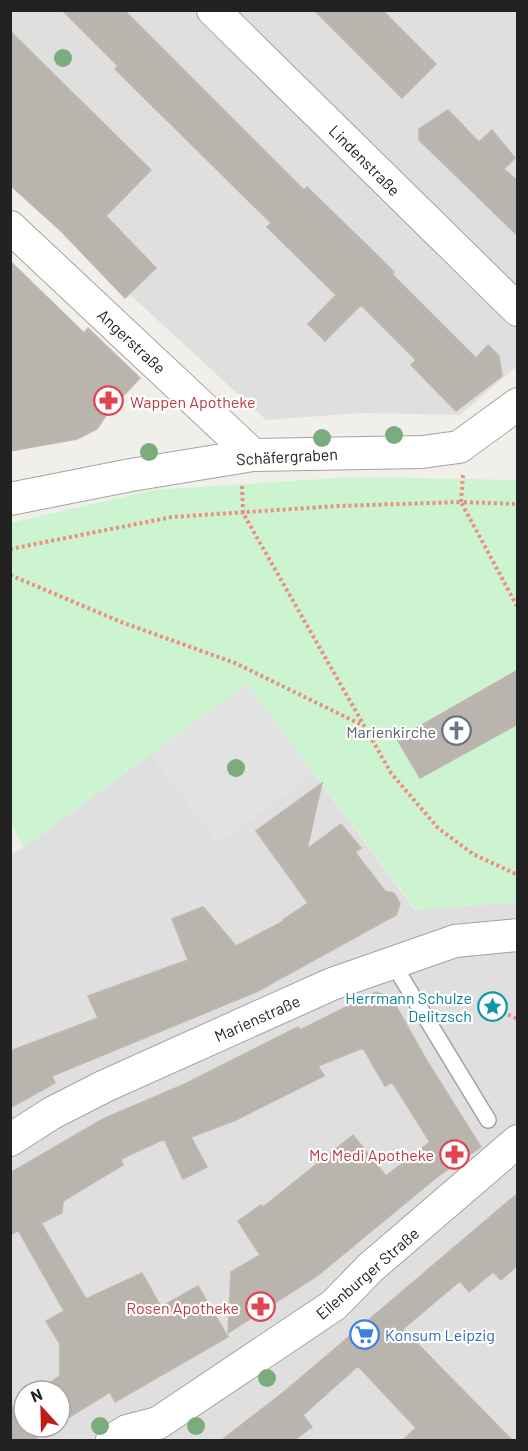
<svg xmlns="http://www.w3.org/2000/svg" width="528" height="1451" font-family="Barlow,sans-serif">
<style>
.residential{fill:#e0dfdf;fill-rule:evenodd}
.park{fill:#cdf4d1}
.parking{fill:#e2e2e2}
.building{fill:#bab4af;stroke:#c1b7ad;stroke-width:1.5}
.lines{fill:none;stroke-linecap:round;stroke-linejoin:round}
.service-casing{stroke:#a3a3a3;stroke-width:18}
.minor-casing{stroke:#a3a3a3;stroke-width:34}
.path{stroke:#eb8f80;stroke-width:4;stroke-dasharray:3 3;stroke-linecap:butt}
.service{stroke:#fff;stroke-width:15}
.minor{stroke:#fff;stroke-width:32}
.tree{fill:#7aac7d}
.labels{text-anchor:middle;dominant-baseline:central;stroke-width:4.5;stroke-linejoin:round;paint-order:stroke}
.street-label{font-size:16px;fill:#222;stroke:#fff}
.health-label{font-size:16px;fill:#be3a42;stroke:#fff;text-anchor:end}
.worship-label{font-size:16px;fill:#5b616d;stroke:#fff;text-anchor:end}
.culture-label{font-size:16px;fill:#0d838f;stroke:#fff;text-anchor:end}
.shop-label{font-size:16px;fill:#366cbe;stroke:#fff;text-anchor:start}
</style>
<rect width="100%" height="100%" fill="#f1efea"/>
<!-- residential -->
<path class="residential" d="M 10,11 L 517,11 L 517,366 L 460,415 L 363,413 L 266,420 L 11,185 Z
M 247,684 L 415,910 L 517,902 L 517,1440 L 11,1440 L 10,854 L 23,848 ZM 24,1391 L 60,1391 L 60,1427 L 24,1427 Z"/>
<!-- park -->
<path class="park" d="M 352,477 L 517,480 L 517,902 L 416,910 L 247,684 L 23,848 L 10,821 L 10,523 L 154,490 Z"/>
<!-- parking -->
<path class="parking" d="M 247,684 L 314,773 L 219,844 L 150,755 Z"/>
<!-- building -->
<path class="building" d="M 62,10 L 124,10 L 304,190 L 307,187 L 376,254 L 394,272 L 392,274 L 476,358 L 488,345 L 499,356 L 502,376 L 456,411 L 411,365 L 416,360 L 361,305 L 325,341 L 308,324 L 336,295 L 267,227 L 271,223 L 115,69 L 118,66 Z
M 314,10 L 382,10 L 436,64 L 402,98 Z
M 10,31 L 151,170 L 106,216 L 156,268 L 125,298 L 61,231 L 10,185 Z
M 448,110 L 479,142 L 492,130 L 515,158 L 504,169 L 518,181 L 518,236 L 419,140 L 419,129 Z
M 10,261 L 84,333 L 88,328 L 140,378 L 109,411 L 97,429 L 77,439 L 10,451 Z
M 518,670 L 518,724 L 420,778 L 397,739 Z
M 322,783 L 307,849 L 341,824 L 361,848 L 355,852 L 385,891 L 394,893 L 400,904 L 396,915 L 256,992 L 52,1076 L 55,1083 L 10,1108 L 10,1051 L 98,1018 L 88,996 L 188,960 L 172,919 L 203,907 L 236,946 L 282,922 L 284,919 L 308,903 L 256,831 Z
M 376,992 L 391,997 L 427,1061 L 481,1147 L 437,1177 L 317,1276 L 228,1333 L 231,1272 L 260,1255 L 238,1221 L 261,1205 L 263,1207 L 353,1135 L 386,1176 L 430,1142 L 392,1082 L 385,1086 L 363,1048 L 318,1066 L 324,1076 L 236,1120 L 191,1137 L 207,1167 L 183,1179 L 164,1139 L 121,1159 L 123,1165 L 63,1201 L 62,1213 L 41,1223 L 86,1299 L 142,1273 L 161,1307 L 198,1286 L 228,1337 L 115,1402 L 110,1392 L 60,1423 L 60,1391 L 37,1391 L 60,1376 L 60,1344 L 46,1321 L 64,1311 L 18,1230 L 10,1236 L 10,1173 L 103,1119 L 185,1084 L 298,1027 L 300,1030 Z
M 518,1193 L 518,1265 L 501,1280 L 493,1272 L 469,1292 L 460,1281 L 403,1329 L 512,1440 L 403,1440 L 416,1428 L 358,1366 L 303,1415 L 312,1427 L 294,1440 L 222,1440 L 285,1391 Z
M 24,1400 L 24,1427 L 54,1427 L 33,1440 L 10,1440 L 10,1409 Z"/>
<g class="lines">
<defs>
<path id="service" d="M 392,962 L 488,1120"/>
<path id="minor" d="M 213,10 L 518,310
M 10,227 L 253,455
M 10,499 L 131,475 L 253,455 L 422,452 L 459,447 L 518,404
M 10,1140 L 52,1113 L 105,1086 L 332,984 L 455,941 L 518,935
M 112,1440 L 127,1431 L 158,1423 L 334,1305 L 370,1268 L 518,1141"/>
</defs>
<!-- service casing -->
<use href="#service" class="service-casing"/>
<!-- minor casing -->
<use href="#minor" class="minor-casing"/>
<!-- path -->
<path class="path" d="M 463,475 L 461,502 L 518,504
M 242,486 L 243,513 L 391,773 L 438,828 L 473,854 L 518,875
M 10,549 L 172,517 L 337,506 L 461,502 L 518,608
M 10,575 L 121,622 L 235,663 L 360,724
M 497,1010 L 518,1019"/>
<!-- service -->
<use href="#service" class="service"/>
<!-- minor -->
<use href="#minor" class="minor"/>
</g>
<!-- trees -->
<g class="tree">
<circle cx="63" cy="58" r="9"/>
<circle cx="394" cy="435" r="9"/>
<circle cx="322" cy="438" r="9"/>
<circle cx="149" cy="452" r="9"/>
<circle cx="236" cy="768" r="9"/>
<circle cx="267" cy="1378" r="9"/>
<circle cx="100" cy="1426" r="9"/>
<circle cx="196" cy="1426" r="9"/>
</g>
<!-- icons -->
<defs>
<symbol id="pharmacy-ring" viewBox="-11 -11 22 22"><circle r="9.5" fill="#fff" stroke="#e0444e" stroke-width="1.5"/><path d="M-2-6h4v4h4v4h-4v4h-4v-4h-4v-4h4Z" fill="#e0444e"/></symbol>
<symbol id="church-ring" viewBox="-11 -11 22 22"><circle r="9.5" fill="#fff" stroke="#6b7280" stroke-width="1.5"/><path d="M-1.2-6h2.4v3.5h3.3v2.4h-3.3V6h-2.4V-.1h-3.3v-2.4h3.3Z" fill="#6b7280"/></symbol>
<symbol id="sight-ring" viewBox="-11 -11 22 22"><circle r="9.5" fill="#fff" stroke="#0f9aa8" stroke-width="1.5"/><path d="M0-6L1.8-2.2L6-1.7L2.9 1.2L3.7 5.4L0 3.3L-3.7 5.4L-2.9 1.2L-6-1.7L-1.8-2.2Z" fill="#0f9aa8"/></symbol>
<symbol id="supermarket-ring" viewBox="-11 -11 22 22"><circle r="9.5" fill="#fff" stroke="#3f7fe0" stroke-width="1.5"/><path d="M-6-5.5h2.5l.6 2H6L4.5 2H-2.5L-4.4-4H-6ZM-1.5 3.2a1.3 1.3 0 1 0 .1 0ZM3 3.2a1.3 1.3 0 1 0 .1 0Z" fill="#3f7fe0"/></symbol>
</defs>
<g fill-rule="evenodd">
<use href="#pharmacy-ring" x="92" y="384" width="33" height="33"/>
<use href="#church-ring" x="440" y="714" width="33" height="33"/>
<use href="#sight-ring" x="476" y="990" width="33" height="33"/>
<use href="#pharmacy-ring" x="438" y="1138" width="33" height="33"/>
<use href="#pharmacy-ring" x="244" y="1290" width="33" height="33"/>
<use href="#supermarket-ring" x="348" y="1318" width="33" height="33"/>
</g>
<g class="labels">
<!-- street labels -->
<g class="street-label">
<text transform="translate(365 160) rotate(45)">Lindenstraße</text>
<text transform="translate(132 341) rotate(43)">Angerstraße</text>
<text transform="translate(287 456) rotate(-3)">Schäfergraben</text>
<text transform="translate(257 1018) rotate(-24)">Marienstraße</text>
<text transform="translate(367 1273) rotate(-41)">Eilenburger Straße</text>
</g>
<!-- health labels -->
<g class="health-label">
<text x="130" y="401" text-anchor="start">Wappen Apotheke</text>
<text x="434" y="1154">Mc Medi Apotheke</text>
<text x="239" y="1307">Rosen Apotheke</text>
</g>
<!-- worship labels -->
<g class="worship-label">
<text x="436" y="731">Marienkirche</text>
</g>
<!-- culture labels -->
<g class="culture-label">
<text x="472" y="997">Herrmann Schulze<tspan x="472" dy="18">Delitzsch</tspan></text>
</g>
<!-- shop labels -->
<g class="shop-label">
<text x="385" y="1334">Konsum Leipzig</text>
</g>
</g>
<!-- border -->
<rect width="528" height="1451" fill="none" stroke="#222222" stroke-width="24"/>
<!-- north arrow -->
<g transform="translate(42 1409) rotate(338)"><circle r="28" fill="#ffffff" stroke="#a7a7a7" stroke-width="1.5"/>
<path d="M0-4.5L10 22L0 15L-10 22Z" fill="#bc1c17"/>
<text y="-9" font-size="16" font-weight="bold" text-anchor="middle" fill="#222222">N</text>
</g>
</svg>
